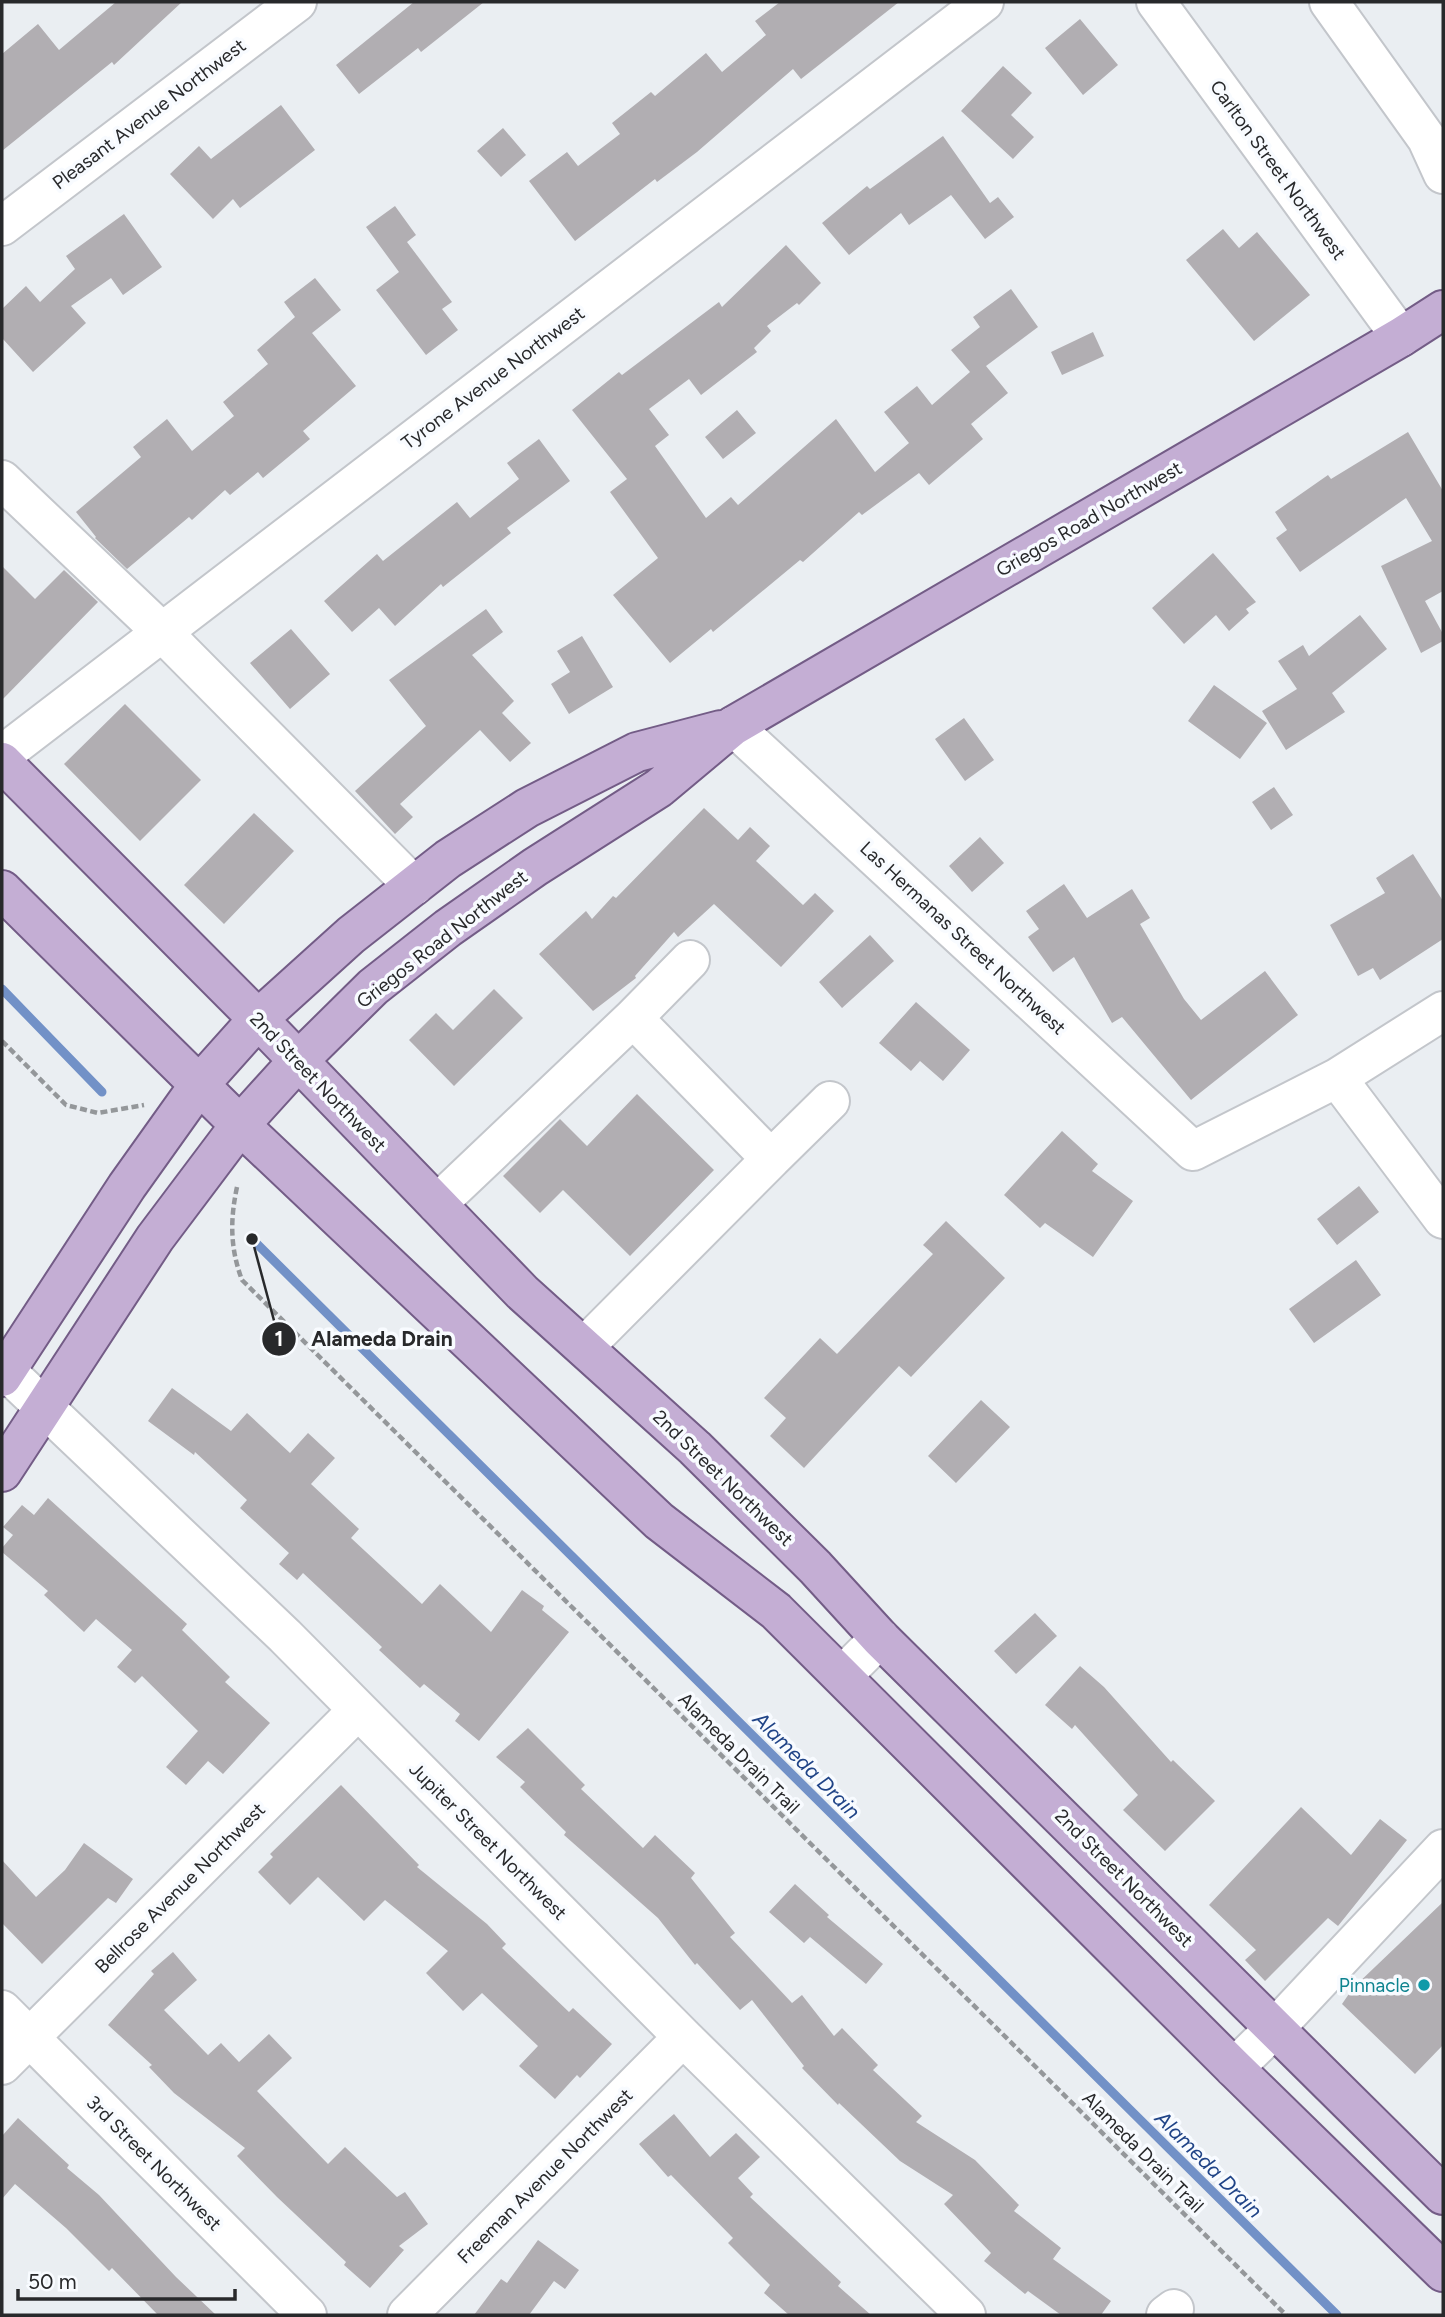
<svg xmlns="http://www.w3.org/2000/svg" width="1445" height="2317" font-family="Figtree,sans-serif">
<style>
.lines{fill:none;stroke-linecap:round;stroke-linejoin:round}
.stream{stroke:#7291c7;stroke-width:9}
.building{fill:#b1aeb2}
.minor-casing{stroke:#c3c6cb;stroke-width:42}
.major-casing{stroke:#735c86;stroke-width:42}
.path{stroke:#94979a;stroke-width:4.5;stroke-dasharray:7 3.5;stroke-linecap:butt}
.minor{stroke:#fff;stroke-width:38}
.major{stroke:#c4aed4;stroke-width:38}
.culture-dot{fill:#0f9aa8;stroke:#f8fbff;stroke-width:2.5}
.labels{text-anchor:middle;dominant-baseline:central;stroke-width:7;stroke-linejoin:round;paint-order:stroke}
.street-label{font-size:19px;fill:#28292b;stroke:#f8fbff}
.culture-label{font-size:19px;fill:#0d838f;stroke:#f8fbff;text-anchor:end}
.water-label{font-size:21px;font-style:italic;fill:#204487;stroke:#f8fbff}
.leader{fill:none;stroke:#28292b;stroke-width:2.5}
.callout-dot{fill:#28292b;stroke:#f8fbff;stroke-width:2.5}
.mark-label{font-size:21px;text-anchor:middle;font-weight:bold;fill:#fff}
.callout-label{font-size:21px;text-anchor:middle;font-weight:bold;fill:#28292b;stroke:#f8fbff;stroke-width:7;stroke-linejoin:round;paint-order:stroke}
</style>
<rect width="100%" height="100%" fill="#eaeef2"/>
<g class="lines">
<!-- stream -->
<path class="stream" d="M 2,989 L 102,1092
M 252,1239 L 1337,2315"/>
</g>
<!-- building -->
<path class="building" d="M 116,2 L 182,2 L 114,65 L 112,62 L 2,151 L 2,54 L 38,24 L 59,50 Z
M 414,2 L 484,2 L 421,52 L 418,48 L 359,94 L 336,65 Z
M 780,2 L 899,2 L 801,79 L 793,69 L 697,152 L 657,182 L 655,179 L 575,241 L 529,181 L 567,152 L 578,166 L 620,134 L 612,123 L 651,92 L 655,96 L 706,53 L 722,72 L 766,35 L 755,21 Z
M 1080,19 L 1118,65 L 1083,95 L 1045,48 Z
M 1003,66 L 1032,93 L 1011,115 L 1034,137 L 1013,159 L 961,111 Z
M 281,105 L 315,150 L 240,208 L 233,199 L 213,219 L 170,174 L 199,146 L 211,159 Z
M 503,128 L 526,155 L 501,177 L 477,151 Z
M 943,136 L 990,203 L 998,197 L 1014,217 L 985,239 L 951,195 L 909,225 L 901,213 L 849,255 L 822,223 L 867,186 L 870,189 Z
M 395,206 L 416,235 L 407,242 L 452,302 L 442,309 L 458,330 L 426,355 L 376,290 L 399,272 L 366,227 Z
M 124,214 L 162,267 L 123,295 L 111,278 L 71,306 L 86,323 L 33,372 L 2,338 L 2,309 L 26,286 L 40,302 L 75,269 L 66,256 Z
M 1223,229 L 1239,248 L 1257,232 L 1310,295 L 1254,341 L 1186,260 Z
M 786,245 L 821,283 L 799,305 L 797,303 L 767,326 L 771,331 L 754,348 L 757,352 L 701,395 L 689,379 L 649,409 L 669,435 L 655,446 L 706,518 L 731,497 L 738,505 L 836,419 L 875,472 L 909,443 L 884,412 L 917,386 L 932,405 L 970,372 L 951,350 L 980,327 L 973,317 L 1011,289 L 1038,327 L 986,366 L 1008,393 L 971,424 L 983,439 L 929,485 L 919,473 L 862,515 L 859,512 L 803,562 L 800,560 L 713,632 L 711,629 L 670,663 L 613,595 L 658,558 L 610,492 L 627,479 L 572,410 L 619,372 L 622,375 L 719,302 L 722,307 Z
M 315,278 L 341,310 L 312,333 L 356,386 L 303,431 L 310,439 L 263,478 L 258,472 L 230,495 L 225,490 L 192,520 L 189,517 L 127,569 L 95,538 L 96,537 L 76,512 L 141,457 L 133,447 L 167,419 L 192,451 L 234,416 L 223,402 L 268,364 L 257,350 L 295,317 L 284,302 Z
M 1093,332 L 1104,356 L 1062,375 L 1051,352 Z
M 737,410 L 756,433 L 723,459 L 705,437 Z
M 1408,432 L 1443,491 L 1443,591 L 1425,601 L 1443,634 L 1443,641 L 1421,653 L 1381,566 L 1432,541 L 1406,498 L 1300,572 L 1276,538 L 1287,530 L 1275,512 L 1328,475 L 1331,479 Z
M 539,439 L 570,481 L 507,528 L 511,533 L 443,587 L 441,584 L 395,626 L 379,608 L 352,632 L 324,601 L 377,554 L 383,561 L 457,502 L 470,518 L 519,479 L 507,463 Z
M 1213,553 L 1256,602 L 1246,609 L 1249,613 L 1229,631 L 1216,615 L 1184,644 L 1152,608 Z
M 2,566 L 35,599 L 64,570 L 98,602 L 2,700 Z
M 486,609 L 503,632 L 472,655 L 514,701 L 502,713 L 531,743 L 510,762 L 480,730 L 400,804 L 413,817 L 395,834 L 355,791 L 426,726 L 389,680 Z
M 1360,615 L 1387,649 L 1332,693 L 1345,712 L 1286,750 L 1262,711 L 1297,689 L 1278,661 L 1303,645 L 1309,656 Z
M 291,629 L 330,674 L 290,709 L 250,663 Z
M 582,636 L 613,687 L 569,714 L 551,684 L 570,672 L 557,651 Z
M 1214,685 L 1267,723 L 1240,759 L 1188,721 Z
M 125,704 L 201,780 L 140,841 L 64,764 Z
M 964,718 L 994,760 L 965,781 L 935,739 Z
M 1274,787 L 1293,815 L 1271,830 L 1252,802 Z
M 704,808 L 738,840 L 750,827 L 770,846 L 756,861 L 803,905 L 815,893 L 834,911 L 781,967 L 714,904 L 678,937 L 674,932 L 635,976 L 636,978 L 593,1011 L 539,954 L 586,911 L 592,919 L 613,896 L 616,898 Z
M 254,813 L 294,851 L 224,924 L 184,885 Z
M 980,837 L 1004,863 L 972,892 L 949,866 Z
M 1413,854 L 1443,901 L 1443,939 L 1380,980 L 1373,968 L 1358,976 L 1330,925 L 1385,893 L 1376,878 Z
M 1064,884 L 1087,918 L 1132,889 L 1150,918 L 1140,924 L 1184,999 L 1201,1020 L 1265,971 L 1298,1015 L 1191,1100 L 1122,1017 L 1112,1023 L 1074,957 L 1053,972 L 1028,937 L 1039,929 L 1026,911 Z
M 870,935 L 894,961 L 842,1008 L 819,982 Z
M 494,989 L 523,1018 L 454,1086 L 409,1040 L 436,1013 L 453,1030 Z
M 916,1002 L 970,1050 L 943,1081 L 920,1061 L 911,1071 L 879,1043 Z
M 637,1094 L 714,1170 L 630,1256 L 563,1190 L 540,1213 L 503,1176 L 560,1119 L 587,1146 Z
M 1062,1131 L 1098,1164 L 1092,1171 L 1133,1201 L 1093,1257 L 1045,1223 L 1040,1228 L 1004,1195 Z
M 1359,1186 L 1379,1212 L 1337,1245 L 1317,1219 Z
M 946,1221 L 1005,1278 L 911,1377 L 899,1366 L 804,1468 L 770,1436 L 786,1418 L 764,1398 L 820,1338 L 837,1354 L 933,1254 L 923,1245 Z
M 1356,1260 L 1381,1295 L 1314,1343 L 1289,1309 Z
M 172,1388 L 231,1431 L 247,1413 L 290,1453 L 308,1433 L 335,1458 L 311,1484 L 359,1529 L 351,1538 L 422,1604 L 440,1584 L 491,1632 L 522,1590 L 544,1606 L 542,1610 L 569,1632 L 479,1741 L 455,1721 L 460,1714 L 424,1684 L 420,1688 L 379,1650 L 382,1647 L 303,1573 L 297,1580 L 279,1564 L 289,1553 L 240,1508 L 247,1500 L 195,1452 L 194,1455 L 148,1421 Z
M 981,1400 L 1010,1427 L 956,1483 L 928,1456 Z
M 48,1498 L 187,1624 L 182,1630 L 230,1677 L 225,1682 L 270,1723 L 223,1774 L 208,1761 L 186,1785 L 166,1767 L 198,1731 L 142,1676 L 135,1683 L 117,1667 L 132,1650 L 96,1619 L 84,1632 L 44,1595 L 48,1591 L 2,1552 L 2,1548 L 13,1535 L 3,1527 L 22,1505 L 34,1515 Z
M 1035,1613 L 1057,1636 L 1016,1674 L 994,1651 Z
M 1080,1666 L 1104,1687 L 1171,1762 L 1173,1760 L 1215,1801 L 1165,1851 L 1123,1810 L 1138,1795 L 1075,1725 L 1072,1729 L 1045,1705 Z
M 528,1728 L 585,1785 L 581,1789 L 643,1848 L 655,1835 L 695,1873 L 691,1878 L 735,1933 L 730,1937 L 792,2003 L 802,1995 L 834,2036 L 842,2028 L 878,2065 L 873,2070 L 922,2116 L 916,2122 L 975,2160 L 1019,2205 L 1014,2211 L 1061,2248 L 1053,2259 L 1111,2301 L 1101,2315 L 1061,2315 L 1028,2291 L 1025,2294 L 984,2261 L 991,2253 L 944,2204 L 953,2195 L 900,2161 L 839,2103 L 838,2105 L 802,2068 L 804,2066 L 752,2000 L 740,2010 L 697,1963 L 695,1965 L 658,1918 L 564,1835 L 566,1832 L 520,1787 L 525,1782 L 496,1757 Z
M 341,1785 L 419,1865 L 417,1867 L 487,1924 L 506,1944 L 502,1948 L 569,2012 L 573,2008 L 612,2044 L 580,2078 L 577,2075 L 555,2099 L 519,2066 L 538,2046 L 482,1993 L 463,2011 L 426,1973 L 448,1951 L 385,1900 L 364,1921 L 318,1877 L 290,1905 L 258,1872 L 273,1857 L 270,1854 Z
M 1301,1807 L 1351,1855 L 1380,1819 L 1407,1840 L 1338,1926 L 1328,1918 L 1265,1981 L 1245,1960 L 1256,1950 L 1209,1905 Z
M 84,1843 L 133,1879 L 116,1903 L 108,1898 L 42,1964 L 2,1923 L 2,1860 L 36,1897 L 65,1870 Z
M 795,1884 L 829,1915 L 827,1917 L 883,1964 L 866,1984 L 810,1937 L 804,1943 L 769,1912 Z
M 1443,1902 L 1443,2045 L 1415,2074 L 1342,2004 L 1353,1988 Z
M 173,1952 L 197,1980 L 164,2010 L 208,2055 L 221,2043 L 239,2062 L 269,2034 L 292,2058 L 257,2091 L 328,2164 L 345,2147 L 397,2197 L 405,2192 L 428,2224 L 399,2246 L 404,2250 L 370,2288 L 344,2265 L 346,2262 L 277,2197 L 237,2156 L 245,2148 L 174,2093 L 149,2067 L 152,2065 L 108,2025 L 154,1974 L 151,1971 Z
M 674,2114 L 710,2157 L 736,2133 L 760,2157 L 738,2178 L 753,2194 L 750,2197 L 841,2282 L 838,2286 L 871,2315 L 789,2315 L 764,2293 L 770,2285 L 728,2243 L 733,2238 L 671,2175 L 668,2177 L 639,2144 Z
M 18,2118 L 69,2165 L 67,2168 L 99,2195 L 176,2277 L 216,2315 L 158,2315 L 112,2268 L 109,2271 L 66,2228 L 15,2184 L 2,2199 L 2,2136 Z
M 538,2240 L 579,2270 L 565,2289 L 554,2281 L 529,2315 L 474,2315 L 501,2279 L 507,2283 Z"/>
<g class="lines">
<defs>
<path id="minor" d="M 1156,2 L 1401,337
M 1329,2 L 1427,139 L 1443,174
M 2,226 L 297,2
M 2,480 L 162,632 L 414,886
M 733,726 L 1193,1151 L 1337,1078 L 1443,1011
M 2,755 L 984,2
M 633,1018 L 690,960
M 1337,1078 L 1443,1219
M 771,1159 L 830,1101
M 437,1204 L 633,1018 L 771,1159 L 584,1347
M 6,1371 L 285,1636 L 683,2037 L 966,2315
M 842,1676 L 880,1638
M 2,2010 L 307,2315
M 2,2065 L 358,1710
M 1234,2068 L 1276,2027 L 1443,1849
M 407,2315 L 683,2037
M 1166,2315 L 1174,2309"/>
<path id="major" d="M 2,762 L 258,1019 L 522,1292 L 695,1448 L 815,1567 L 880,1638 L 1443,2195
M 2,890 L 240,1125 L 659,1521 L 776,1611 L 1234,2068 L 1443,2272
M 2,1377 L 127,1186 L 199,1085 L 258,1019 L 351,935 L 448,859 L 527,808 L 637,752 L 721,730
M 2,1472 L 155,1238 L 240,1125 L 298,1061 L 373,987 L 448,928 L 535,867 L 659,788 L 733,726 L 1401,337 L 1443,310"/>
</defs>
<!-- minor casing -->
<use href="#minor" class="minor-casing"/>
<!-- major casing -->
<use href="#major" class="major-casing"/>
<!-- path -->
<path class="path" d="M 2,1041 L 66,1105 L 98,1113 L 144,1105
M 237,1187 C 230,1220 230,1248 242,1280 L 1286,2315"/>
<!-- minor -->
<use href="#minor" class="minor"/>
<!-- major -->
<use href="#major" class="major"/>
</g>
<!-- markers -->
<circle class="culture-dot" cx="1424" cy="1985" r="7"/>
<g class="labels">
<!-- street labels -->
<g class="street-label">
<text transform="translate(149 114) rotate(-37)">Pleasant Avenue Northwest</text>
<text transform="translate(1278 170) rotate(54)">Carlton Street Northwest</text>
<text transform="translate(493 378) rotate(-37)">Tyrone Avenue Northwest</text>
<text transform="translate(1089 519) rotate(-30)">Griegos Road Northwest</text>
<text transform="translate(963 938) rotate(43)">Las Hermanas Street Northwest</text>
<text transform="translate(442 939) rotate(-38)">Griegos Road Northwest</text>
<text transform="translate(318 1082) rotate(46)">2nd Street Northwest</text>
<text transform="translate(723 1478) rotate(44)">2nd Street Northwest</text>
<text transform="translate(739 1753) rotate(45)">Alameda Drain Trail</text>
<text transform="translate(488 1841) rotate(45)">Jupiter Street Northwest</text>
<text transform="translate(1124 1878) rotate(45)">2nd Street Northwest</text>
<text transform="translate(180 1888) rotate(-45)">Bellrose Avenue Northwest</text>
<text transform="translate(1143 2152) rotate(45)">Alameda Drain Trail</text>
<text transform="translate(154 2163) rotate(45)">3rd Street Northwest</text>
<text transform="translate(545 2176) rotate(-45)">Freeman Avenue Northwest</text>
</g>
<!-- culture labels -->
<g class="culture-label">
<text x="1410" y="1985">Pinnacle</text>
</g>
<!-- water labels -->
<g class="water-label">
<text transform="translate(807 1765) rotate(45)">Alameda Drain</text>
<text transform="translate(1209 2164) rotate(45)">Alameda Drain</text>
</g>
</g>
<!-- callouts -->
<path class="leader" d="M252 1239L279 1339"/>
<g class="callout-dot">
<circle cx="252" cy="1239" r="7"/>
<circle cx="279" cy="1339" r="18"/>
</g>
<g class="mark-label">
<text x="279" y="1346">1</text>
</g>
<g class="callout-label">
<text x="382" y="1346">Alameda Drain</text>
</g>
<!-- border -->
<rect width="1445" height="2317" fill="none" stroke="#28292b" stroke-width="7"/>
<!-- scale -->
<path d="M18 2289v10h217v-10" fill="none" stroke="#28292b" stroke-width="3.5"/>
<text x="28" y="2289" font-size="21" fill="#28292b" stroke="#f8fbff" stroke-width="5" paint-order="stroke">50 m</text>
</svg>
